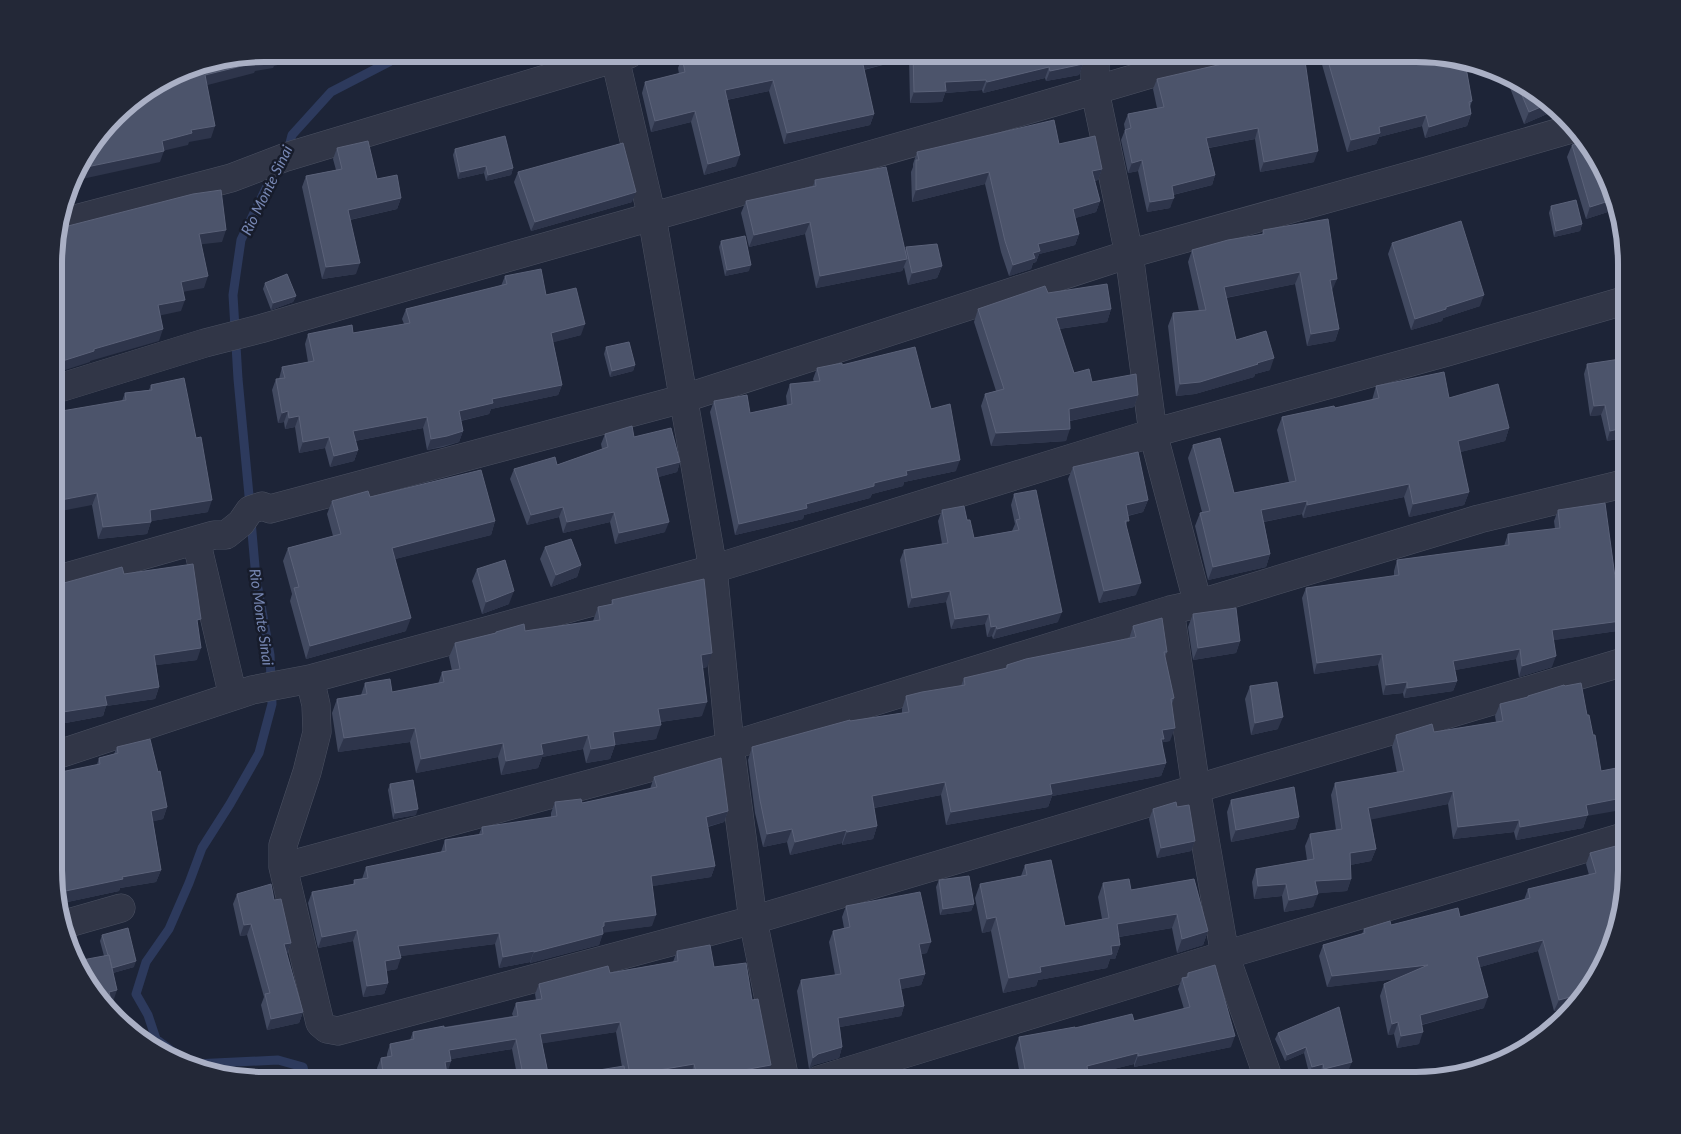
<svg xmlns="http://www.w3.org/2000/svg" width="1681" height="1134" font-family="Lato,sans-serif">
<style>
.lines{fill:none;stroke-linecap:round;stroke-linejoin:round}
.stream{stroke:#2d3a5d;stroke-width:9}
.minor-casing{stroke:#4b5162;stroke-width:29}
.minor{stroke:#313647;stroke-width:28}
.wall{fill:#414960;fill-rule:evenodd}
.shaded-wall{fill:#2e354b}
.building{fill:#4c546b;stroke:#5b6279}
.labels{text-anchor:middle;dominant-baseline:central;stroke-width:5;stroke-linejoin:round;paint-order:stroke}
.water-label{font-size:15px;font-style:italic;fill:#7888b4;stroke:#171c2b}
.rim{fill:none;stroke:#aab0c5;stroke-width:6}
</style>
<rect width="100%" height="100%" fill="#1d2437"/>
<g class="lines">
<!-- stream -->
<path class="stream" d="M 288,151 L 292,135 L 331,92 L 389,62 L 394,54
M 250,506 L 238,379 L 233,295 L 241,240 L 268,184 L 279,167
M 251,521 L 256,578 L 270,655 L 272,704 L 259,753 L 230,804 L 202,848 L 189,883 L 169,929 L 146,962 L 136,994 L 148,1015 L 156,1039 L 172,1051 L 194,1064 L 278,1060 L 303,1067 L 306,1080"/>
<defs>
<path id="minor" d="M 614,54 L 652,217 L 713,569 L 730,746 L 753,920 L 785,1080
M 1095,54 L 1095,91 L 1129,254 L 1153,433 L 1198,604
M 60,223 L 231,178 L 286,157 L 629,54
M 56,389 L 205,343 L 260,329 C 578,235 899,150 1217,54
M 196,540 L 233,696
M 56,580 L 214,535 L 226,535 L 241,523 L 250,510 L 262,506 L 270,509 L 682,399 L 1129,254 L 1427,171 L 1571,129
M 1170,610 L 1196,788 L 1225,955 L 1269,1080
M 310,679 L 316,705 L 317,732 L 307,772 L 283,845 L 283,867 L 320,1023 L 327,1029 L 338,1031 L 753,920 L 1627,661
M 56,755 L 252,690 L 310,679 L 713,569 L 1153,433 L 1447,352 L 1627,300
M 283,867 L 730,746 L 1170,610 L 1198,604 L 1479,519 L 1627,483
M 65,924 L 121,908
M 819,1080 L 1225,955 L 1627,836"/>
</defs>
<!-- minor casing -->
<use href="#minor" class="minor-casing"/>
<!-- minor -->
<use href="#minor" class="minor"/>
</g>
<!-- wall -->
<path class="wall" d="M 697,54 L 978,54 L 978,59 L 1083,64 L 1079,75 L 1046,81 L 1045,78 L 983,93 L 982,90 L 945,93 L 942,102 L 910,103 L 909,58 L 864,70 L 874,114 L 870,125 L 784,144 L 769,91 L 727,100 L 736,166 L 704,175 L 691,122 L 651,132 L 642,93 L 645,82 L 679,74 L 678,68 L 682,57 Z
M 1323,54 L 1417,54 L 1466,67 L 1472,101 L 1470,107 L 1471,114 L 1467,126 L 1425,138 L 1422,126 L 1379,137 L 1376,144 L 1347,152 L 1321,61 Z
M 1258,63 L 1314,162 L 1260,172 L 1255,139 L 1209,148 L 1215,175 L 1212,185 L 1173,195 L 1170,208 L 1147,212 L 1138,171 L 1128,173 L 1121,140 L 1125,130 L 1124,124 L 1128,114 L 1157,108 L 1153,89 L 1157,79 Z
M 1505,75 L 1534,89 L 1554,111 L 1524,124 Z
M 1059,144 L 1102,169 L 1098,180 L 1095,181 L 1100,201 L 1096,212 L 1075,218 L 1079,234 L 1075,245 L 1039,254 L 1036,262 L 1033,263 L 1031,269 L 1009,276 L 1001,252 L 985,184 L 912,202 L 911,172 L 913,167 L 913,164 L 917,152 Z
M 1572,145 L 1599,159 L 1614,210 L 1586,219 L 1567,157 Z
M 337,148 L 401,198 L 397,209 L 350,220 L 356,274 L 322,279 L 302,187 L 306,176 L 336,170 L 333,159 Z
M 455,149 L 513,168 L 511,175 L 486,181 L 484,173 L 458,179 L 453,155 Z
M 518,172 L 632,202 L 531,231 L 514,182 Z
M 815,180 L 905,251 L 906,247 L 942,266 L 937,278 L 908,285 L 904,267 L 902,271 L 816,288 L 805,234 L 749,247 L 741,213 L 746,201 L 813,186 Z
M 1551,206 L 1582,224 L 1580,231 L 1554,237 L 1549,213 Z
M 1263,230 L 1332,291 L 1339,329 L 1335,341 L 1307,346 L 1295,284 L 1226,298 L 1236,340 L 1270,370 L 1255,374 L 1254,377 L 1195,394 L 1176,396 L 1168,326 L 1173,313 L 1199,311 L 1188,262 L 1192,250 L 1262,234 Z
M 721,241 L 749,271 L 725,276 L 719,247 Z
M 1392,243 L 1480,306 L 1443,318 L 1442,321 L 1411,330 L 1388,254 Z
M 505,276 L 546,295 L 581,335 L 553,342 L 562,385 L 558,395 L 491,409 L 489,414 L 461,421 L 463,431 L 459,442 L 443,447 L 427,450 L 423,428 L 355,441 L 358,450 L 354,461 L 330,467 L 325,448 L 299,453 L 295,427 L 285,429 L 284,422 L 278,423 L 272,390 L 276,379 L 279,379 L 282,367 L 308,362 L 305,344 L 308,334 L 353,333 L 404,324 L 402,319 L 406,309 L 501,286 Z
M 265,283 L 296,296 L 293,302 L 271,310 L 263,289 Z
M 1048,293 L 1111,309 L 1107,322 L 1059,329 L 1074,373 L 1092,382 L 1138,395 L 1134,407 L 1070,421 L 1066,441 L 991,446 L 981,406 L 985,394 L 996,391 L 974,322 L 978,309 Z
M 606,347 L 635,365 L 633,371 L 610,377 L 604,354 Z
M 1587,364 L 1627,437 L 1607,441 L 1601,415 L 1590,416 L 1584,374 Z
M 842,365 L 931,409 L 956,471 L 904,482 L 903,486 L 872,494 L 870,498 L 804,515 L 803,519 L 735,535 L 710,412 L 714,401 L 750,413 L 787,405 L 786,396 L 790,384 L 814,382 L 813,379 L 817,368 Z
M 151,385 L 208,512 L 151,521 L 147,534 L 98,539 L 92,505 L 122,401 L 125,393 L 149,390 Z
M 1376,386 L 1449,398 L 1509,428 L 1505,441 L 1460,452 L 1469,492 L 1464,505 L 1409,517 L 1404,497 L 1303,518 L 1302,514 L 1264,522 L 1270,554 L 1266,567 L 1208,580 L 1195,526 L 1200,513 L 1202,512 L 1188,458 L 1193,445 L 1234,493 L 1289,482 L 1277,430 L 1282,417 L 1335,408 L 1372,400 Z
M 605,434 L 634,437 L 680,462 L 677,472 L 658,477 L 665,532 L 615,544 L 610,522 L 563,533 L 559,517 L 527,525 L 510,479 L 514,469 L 557,465 L 602,449 L 601,444 Z
M 1073,467 L 1148,500 L 1143,512 L 1128,516 L 1126,527 L 1136,595 L 1099,603 L 1068,479 Z
M 1014,494 L 1058,622 L 993,639 L 992,636 L 987,637 L 985,624 L 951,629 L 946,602 L 908,608 L 900,560 L 904,550 L 942,544 L 938,521 L 942,510 L 967,520 L 974,538 L 1012,531 L 1015,524 L 1011,505 Z
M 370,497 L 495,521 L 491,535 L 395,559 L 406,631 L 306,659 L 290,601 L 292,594 L 283,561 L 288,548 L 333,536 L 327,514 L 332,501 Z
M 1558,510 L 1617,631 L 1553,640 L 1552,667 L 1519,677 L 1516,659 L 1455,670 L 1457,681 L 1453,691 L 1404,698 L 1403,693 L 1383,695 L 1378,665 L 1314,674 L 1302,598 L 1306,588 L 1394,576 L 1394,571 L 1397,560 L 1504,546 L 1508,534 L 1555,529 L 1554,521 Z
M 545,547 L 581,565 L 577,577 L 551,587 L 540,559 Z
M 477,569 L 509,604 L 482,614 L 472,581 Z
M 124,574 L 198,626 L 197,660 L 156,665 L 159,687 L 155,699 L 106,706 L 103,716 L 60,724 L 59,726 L 56,727 L 56,583 L 64,583 Z
M 612,600 L 707,667 L 703,668 L 702,716 L 660,722 L 656,739 L 615,745 L 610,759 L 586,763 L 583,749 L 542,757 L 538,768 L 501,775 L 498,757 L 416,773 L 410,742 L 338,752 L 332,713 L 337,699 L 361,695 L 365,683 L 392,692 L 438,684 L 442,672 L 452,671 L 449,657 L 455,643 L 495,633 L 496,632 L 525,631 L 593,621 L 598,607 L 611,604 Z
M 1193,614 L 1240,641 L 1236,653 L 1193,660 L 1188,627 Z
M 1133,626 L 1167,652 L 1165,657 L 1174,698 L 1172,704 L 1170,741 L 1163,742 L 1162,745 L 1166,763 L 1161,776 L 1052,796 L 1048,807 L 946,825 L 941,795 L 874,808 L 877,826 L 873,839 L 842,845 L 842,843 L 790,855 L 787,842 L 763,847 L 755,813 L 748,760 L 752,747 L 850,721 L 902,713 L 902,709 L 906,696 L 961,686 L 964,678 L 1005,669 L 1007,665 L 1129,639 Z
M 1250,686 L 1278,729 L 1251,735 L 1245,699 Z
M 1528,696 L 1587,816 L 1583,828 L 1516,840 L 1514,832 L 1453,839 L 1448,804 L 1371,819 L 1376,849 L 1371,861 L 1350,865 L 1351,879 L 1347,891 L 1317,893 L 1313,907 L 1284,912 L 1282,896 L 1254,899 L 1252,882 L 1256,869 L 1307,860 L 1305,846 L 1310,834 L 1336,830 L 1331,795 L 1335,783 L 1397,773 L 1392,747 L 1396,735 L 1434,732 L 1496,722 L 1495,716 L 1500,704 L 1527,697 Z
M 117,747 L 158,772 L 167,807 L 163,819 L 153,821 L 161,870 L 156,882 L 120,888 L 119,891 L 58,904 L 56,897 L 99,758 L 114,754 Z
M 654,777 L 728,811 L 724,822 L 708,827 L 715,866 L 711,877 L 652,886 L 652,926 L 603,932 L 599,945 L 530,963 L 530,962 L 499,968 L 495,944 L 400,956 L 397,969 L 386,971 L 388,983 L 384,994 L 363,997 L 353,941 L 318,948 L 308,903 L 312,892 L 353,884 L 354,880 L 362,879 L 366,867 L 441,852 L 445,840 L 479,834 L 482,827 L 551,817 L 551,813 L 555,802 L 582,803 L 650,789 Z
M 390,784 L 416,815 L 393,819 L 388,790 Z
M 1231,800 L 1299,817 L 1295,829 L 1231,842 L 1227,812 Z
M 1177,807 L 1195,841 L 1191,851 L 1157,858 L 1149,819 L 1153,809 Z
M 1627,843 L 1592,987 L 1569,1008 L 1554,1011 L 1538,951 L 1480,967 L 1484,1008 L 1422,1025 L 1419,1044 L 1397,1048 L 1394,1034 L 1388,1035 L 1380,996 L 1384,984 L 1395,979 L 1327,987 L 1319,956 L 1323,945 L 1362,934 L 1364,929 L 1460,917 L 1524,900 L 1528,889 L 1589,875 L 1586,864 L 1590,853 Z
M 1025,865 L 1065,926 L 1102,919 L 1098,897 L 1103,883 L 1131,890 L 1194,879 L 1208,931 L 1203,945 L 1177,953 L 1172,928 L 1119,937 L 1120,945 L 1115,959 L 1110,959 L 1107,968 L 1038,980 L 1036,986 L 1003,993 L 991,931 L 982,933 L 975,898 L 980,884 L 1021,876 Z
M 939,880 L 974,904 L 971,911 L 940,915 L 936,887 Z
M 237,894 L 274,900 L 291,943 L 287,954 L 303,1012 L 299,1023 L 267,1030 L 261,1005 L 264,997 L 247,935 L 240,936 L 233,904 Z
M 846,906 L 927,953 L 921,954 L 925,974 L 921,985 L 901,989 L 904,1006 L 901,1016 L 840,1027 L 842,1047 L 839,1058 L 814,1065 L 809,1069 L 797,991 L 801,980 L 835,975 L 829,942 L 833,931 L 844,928 L 842,917 Z
M 102,935 L 134,967 L 113,973 L 113,1002 L 112,1002 L 82,975 L 104,956 L 100,941 Z
M 677,951 L 714,967 L 752,1000 L 767,1076 L 743,1080 L 692,1080 L 691,1074 L 658,1080 L 518,1080 L 512,1049 L 451,1059 L 451,1061 L 447,1071 L 448,1080 L 379,1080 L 377,1068 L 381,1058 L 387,1057 L 387,1054 L 390,1044 L 410,1040 L 413,1032 L 513,1016 L 512,1014 L 516,1003 L 536,1000 L 535,994 L 539,984 L 673,962 ZM 616,1032 L 622,1067 L 549,1078 L 542,1043 Z
M 1188,973 L 1231,1047 L 1134,1067 L 1134,1064 L 1088,1075 L 1089,1080 L 1021,1080 L 1015,1048 L 1019,1037 L 1075,1028 L 1134,1021 L 1184,1009 L 1178,989 L 1182,978 L 1186,977 Z
M 1278,1033 L 1349,1069 L 1322,1075 L 1321,1070 L 1309,1073 L 1304,1053 L 1285,1061 L 1275,1039 Z"/>
<!-- shaded-wall -->
<path class="shaded-wall" d="M 280,54 L 310,54 L 310,56 L 274,66 L 273,68 L 255,71 L 254,73 L 200,87 L 205,75 Z
M 887,54 L 910,54 L 909,58 L 858,71 L 862,60 Z
M 1463,61 L 1481,64 L 1460,69 Z
M 1083,64 L 1079,75 L 1046,81 L 1050,71 Z
M 1049,67 L 1045,78 L 983,93 L 987,82 Z
M 773,80 L 769,91 L 721,101 L 725,90 Z
M 986,80 L 982,90 L 945,93 L 942,102 L 910,103 L 914,92 L 945,82 Z
M 1548,104 L 1554,111 L 1524,124 L 1529,112 Z
M 695,111 L 691,122 L 651,132 L 655,121 Z
M 874,114 L 870,125 L 784,144 L 787,133 Z
M 1471,114 L 1467,126 L 1425,138 L 1429,127 Z
M 1426,115 L 1422,126 L 1379,137 L 1376,144 L 1347,152 L 1351,140 L 1379,127 Z
M 215,126 L 211,138 L 189,142 L 188,145 L 158,152 L 162,141 L 191,130 Z
M 1258,128 L 1255,139 L 1202,149 L 1206,138 Z
M 164,151 L 160,162 L 73,181 L 77,169 Z
M 1318,151 L 1314,162 L 1260,172 L 1264,162 Z
M 740,155 L 736,166 L 704,175 L 708,164 Z
M 1142,160 L 1138,171 L 1128,173 L 1132,163 Z
M 486,166 L 484,173 L 458,179 L 460,172 Z
M 513,168 L 511,175 L 486,181 L 488,175 Z
M 1102,169 L 1098,180 L 1088,182 L 1092,171 Z
M 989,172 L 985,184 L 912,202 L 916,190 Z
M 1215,175 L 1212,185 L 1168,196 L 1172,186 Z
M 636,192 L 632,202 L 531,231 L 535,222 Z
M 401,198 L 397,209 L 344,221 L 348,210 Z
M 1174,198 L 1170,208 L 1147,212 L 1150,202 Z
M 1612,200 L 1614,210 L 1586,219 L 1590,207 Z
M 1100,201 L 1096,212 L 1069,220 L 1073,209 Z
M 810,222 L 805,234 L 749,247 L 754,235 Z
M 1582,224 L 1580,231 L 1554,237 L 1556,231 Z
M 226,230 L 222,242 L 195,245 L 199,234 Z
M 1079,234 L 1075,245 L 1039,254 L 1036,262 L 1033,263 L 1031,269 L 1009,276 L 1013,265 L 1033,253 L 1038,244 Z
M 907,259 L 902,271 L 816,288 L 820,276 Z
M 360,263 L 356,274 L 322,279 L 326,267 Z
M 751,265 L 749,271 L 725,276 L 727,270 Z
M 942,266 L 937,278 L 908,285 L 912,273 Z
M 1300,272 L 1295,284 L 1219,299 L 1224,287 Z
M 208,276 L 204,288 L 177,293 L 181,282 Z
M 1337,279 L 1332,291 L 1330,280 Z
M 1484,295 L 1480,306 L 1443,318 L 1442,321 L 1411,330 L 1415,319 L 1446,307 Z
M 296,296 L 293,302 L 271,310 L 273,303 Z
M 185,300 L 181,311 L 153,317 L 158,305 Z
M 1111,309 L 1107,322 L 1051,330 L 1056,318 Z
M 585,324 L 581,335 L 547,344 L 551,333 Z
M 163,329 L 159,341 L 90,361 L 90,362 L 56,373 L 56,362 L 94,349 Z
M 1339,329 L 1335,341 L 1307,346 L 1311,334 Z
M 1274,358 L 1270,370 L 1255,374 L 1254,377 L 1195,394 L 1176,396 L 1180,384 Z
M 635,365 L 633,371 L 610,377 L 612,371 Z
M 562,385 L 558,395 L 491,409 L 489,414 L 455,422 L 459,411 L 492,399 Z
M 1138,395 L 1134,407 L 1064,422 L 1069,409 Z
M 1605,405 L 1601,415 L 1590,416 L 1594,406 Z
M 288,411 L 284,422 L 278,423 L 282,413 Z
M 299,416 L 295,427 L 285,429 L 289,418 Z
M 427,417 L 423,428 L 349,442 L 353,431 Z
M 1627,427 L 1627,437 L 1607,441 L 1610,431 Z
M 1509,428 L 1505,441 L 1453,454 L 1458,441 Z
M 1070,429 L 1066,441 L 991,446 L 996,433 Z
M 463,431 L 459,442 L 427,450 L 431,439 Z
M 329,437 L 325,448 L 299,453 L 303,442 Z
M 358,450 L 354,461 L 330,467 L 334,456 Z
M 960,460 L 956,471 L 904,482 L 903,486 L 872,494 L 870,498 L 804,515 L 803,519 L 735,535 L 739,524 L 874,483 L 906,471 Z
M 680,462 L 677,472 L 652,479 L 656,468 Z
M 1409,484 L 1404,497 L 1303,518 L 1307,505 Z
M 1469,492 L 1464,505 L 1409,517 L 1413,504 Z
M 97,493 L 92,505 L 56,512 L 56,501 Z
M 212,500 L 208,512 L 146,522 L 150,510 Z
M 1148,500 L 1143,512 L 1121,517 L 1126,505 Z
M 1307,501 L 1302,514 L 1257,523 L 1261,510 Z
M 563,507 L 559,517 L 527,525 L 531,515 Z
M 614,512 L 610,522 L 563,533 L 567,522 Z
M 495,521 L 491,535 L 387,561 L 392,548 Z
M 151,522 L 147,534 L 98,539 L 103,527 Z
M 669,522 L 665,532 L 615,544 L 619,533 Z
M 1270,554 L 1266,567 L 1208,580 L 1213,567 Z
M 581,565 L 577,577 L 551,587 L 556,575 Z
M 1141,583 L 1136,595 L 1099,603 L 1104,591 Z
M 514,591 L 509,604 L 482,614 L 486,602 Z
M 950,591 L 946,602 L 908,608 L 912,598 Z
M 1062,612 L 1058,622 L 993,639 L 997,629 Z
M 989,614 L 985,624 L 951,629 L 955,619 Z
M 411,618 L 406,631 L 306,659 L 310,646 Z
M 1621,621 L 1617,631 L 1548,641 L 1552,630 Z
M 996,626 L 992,636 L 987,637 L 991,627 Z
M 1240,641 L 1236,653 L 1193,660 L 1198,648 Z
M 201,648 L 197,660 L 150,666 L 154,655 Z
M 1520,649 L 1516,659 L 1450,671 L 1453,661 Z
M 712,653 L 707,667 L 696,669 L 701,655 Z
M 1382,654 L 1378,665 L 1314,674 L 1317,663 Z
M 1556,656 L 1552,667 L 1519,677 L 1522,666 Z
M 1457,681 L 1453,691 L 1404,698 L 1407,688 Z
M 1407,682 L 1403,693 L 1383,695 L 1386,685 Z
M 159,687 L 155,699 L 106,706 L 103,716 L 60,724 L 59,726 L 56,727 L 56,716 L 63,712 L 105,696 Z
M 707,702 L 702,716 L 653,723 L 658,709 Z
M 1283,717 L 1278,729 L 1251,735 L 1255,723 Z
M 661,725 L 656,739 L 608,746 L 613,732 Z
M 415,728 L 410,742 L 338,752 L 344,738 Z
M 1175,728 L 1170,741 L 1163,742 L 1159,752 L 1162,730 Z
M 588,735 L 583,749 L 542,757 L 538,768 L 501,775 L 506,761 L 541,744 Z
M 503,743 L 498,757 L 416,773 L 421,759 Z
M 615,745 L 610,759 L 586,763 L 591,749 Z
M 1166,763 L 1161,776 L 1052,796 L 1048,807 L 946,825 L 951,812 L 1050,784 Z
M 945,782 L 941,795 L 867,809 L 872,796 Z
M 1453,791 L 1448,804 L 1364,821 L 1368,808 Z
M 1627,797 L 1627,809 L 1587,816 L 1583,828 L 1516,840 L 1520,827 L 1586,805 Z
M 167,807 L 163,819 L 147,823 L 151,811 Z
M 418,809 L 416,815 L 393,819 L 395,813 Z
M 728,811 L 724,822 L 702,828 L 706,817 Z
M 1299,817 L 1295,829 L 1231,842 L 1236,830 Z
M 1519,820 L 1514,832 L 1453,839 L 1458,827 Z
M 877,826 L 873,839 L 842,845 L 847,832 Z
M 792,829 L 787,842 L 763,847 L 767,834 Z
M 846,830 L 842,843 L 790,855 L 795,842 Z
M 1195,841 L 1191,851 L 1157,858 L 1161,848 Z
M 1376,849 L 1371,861 L 1345,866 L 1350,853 Z
M 715,866 L 711,877 L 647,887 L 651,876 Z
M 161,870 L 156,882 L 120,888 L 119,891 L 58,904 L 56,897 L 56,893 L 122,877 Z
M 1351,879 L 1347,891 L 1311,894 L 1315,881 Z
M 1286,884 L 1282,896 L 1254,899 L 1258,886 Z
M 1318,894 L 1313,907 L 1284,912 L 1289,900 Z
M 974,904 L 971,911 L 940,915 L 943,909 Z
M 1177,914 L 1172,928 L 1112,938 L 1117,924 Z
M 656,915 L 652,926 L 602,933 L 603,934 L 599,945 L 530,963 L 534,952 L 604,922 Z
M 996,917 L 991,931 L 982,933 L 987,919 Z
M 251,924 L 247,935 L 240,936 L 244,925 Z
M 357,930 L 353,941 L 318,948 L 322,937 Z
M 1208,931 L 1203,945 L 1177,953 L 1182,939 Z
M 499,933 L 495,944 L 394,957 L 398,946 Z
M 1543,940 L 1538,951 L 1473,969 L 1477,957 Z
M 931,942 L 927,953 L 915,955 L 919,944 Z
M 291,943 L 287,954 L 280,955 L 284,944 Z
M 1120,945 L 1115,959 L 1110,959 L 1107,968 L 1038,980 L 1036,986 L 1003,993 L 1009,978 L 1040,967 L 1111,946 Z
M 534,951 L 530,962 L 499,968 L 503,957 Z
M 401,958 L 397,969 L 381,972 L 385,961 Z
M 136,961 L 134,967 L 109,974 L 111,968 Z
M 1428,965 L 1424,976 L 1327,987 L 1332,976 Z
M 925,974 L 921,985 L 896,990 L 899,979 Z
M 388,983 L 384,994 L 363,997 L 367,986 Z
M 117,990 L 113,1002 L 108,1003 L 109,992 Z
M 1585,993 L 1569,1008 L 1554,1011 L 1559,1000 Z
M 1488,997 L 1484,1008 L 1416,1026 L 1420,1015 Z
M 904,1006 L 901,1016 L 834,1028 L 838,1018 Z
M 303,1012 L 299,1023 L 267,1030 L 271,1019 Z
M 620,1022 L 616,1032 L 539,1044 L 540,1034 Z
M 1398,1022 L 1394,1034 L 1388,1035 L 1392,1024 Z
M 1423,1032 L 1419,1044 L 1397,1048 L 1401,1036 Z
M 1235,1036 L 1231,1047 L 1134,1067 L 1138,1056 Z
M 516,1039 L 512,1049 L 445,1060 L 449,1050 Z
M 842,1047 L 839,1058 L 814,1065 L 809,1069 L 813,1058 L 818,1054 Z
M 1306,1047 L 1304,1053 L 1285,1061 L 1287,1055 Z
M 1138,1053 L 1134,1064 L 1083,1077 L 1087,1066 Z
M 451,1061 L 448,1071 L 442,1072 L 445,1062 Z
M 1352,1062 L 1349,1069 L 1322,1075 L 1324,1069 Z
M 694,1064 L 691,1074 L 658,1080 L 628,1080 L 630,1075 Z
M 1323,1064 L 1321,1070 L 1309,1073 L 1312,1067 Z
M 771,1065 L 767,1076 L 743,1080 L 724,1080 L 733,1072 Z"/>
<!-- building -->
<path class="building" d="M 264,54 L 280,54 L 277,54 L 277,56 L 258,60 L 258,62 L 205,75 L 215,126 L 191,130 L 192,133 L 162,141 L 164,151 L 77,169 L 125,106 L 184,70 Z
M 697,54 L 887,54 L 862,60 L 874,114 L 787,133 L 773,80 L 725,90 L 740,155 L 708,164 L 695,111 L 655,121 L 645,82 L 685,72 L 682,57 Z
M 913,54 L 978,54 L 978,59 L 999,54 L 1083,54 L 1083,64 L 1050,71 L 1049,67 L 987,82 L 986,80 L 945,82 L 946,91 L 914,92 Z
M 1304,54 L 1318,151 L 1264,162 L 1258,128 L 1206,138 L 1215,175 L 1172,186 L 1174,198 L 1150,202 L 1142,160 L 1132,163 L 1125,130 L 1131,128 L 1128,114 L 1164,107 L 1157,79 L 1257,56 L 1258,63 Z
M 1326,54 L 1417,54 L 1465,62 L 1472,101 L 1469,102 L 1471,114 L 1429,127 L 1426,115 L 1379,127 L 1380,133 L 1351,140 Z
M 1516,81 L 1534,89 L 1548,104 L 1529,112 Z
M 1054,120 L 1059,144 L 1095,136 L 1102,169 L 1092,171 L 1100,201 L 1073,209 L 1079,234 L 1038,244 L 1040,251 L 1033,253 L 1035,258 L 1013,265 L 1005,241 L 989,172 L 916,190 L 916,160 L 919,160 L 917,152 Z
M 505,136 L 513,168 L 488,175 L 486,166 L 460,172 L 455,149 Z
M 368,141 L 377,179 L 397,175 L 401,198 L 348,210 L 360,263 L 326,267 L 306,176 L 342,169 L 337,148 Z
M 1583,142 L 1599,159 L 1612,200 L 1590,207 L 1572,145 Z
M 623,143 L 636,192 L 535,222 L 518,172 Z
M 886,167 L 907,259 L 820,276 L 810,222 L 754,235 L 746,201 L 816,186 L 815,180 Z
M 221,190 L 226,230 L 199,234 L 208,276 L 181,282 L 185,300 L 158,305 L 163,329 L 94,349 L 94,351 L 56,363 L 56,237 L 59,226 L 61,227 L 68,226 L 193,194 Z
M 1576,200 L 1582,224 L 1556,231 L 1551,206 Z
M 1328,219 L 1337,279 L 1330,280 L 1339,329 L 1311,334 L 1300,272 L 1224,287 L 1236,340 L 1266,331 L 1274,358 L 1257,363 L 1258,364 L 1200,382 L 1180,384 L 1173,313 L 1206,310 L 1192,250 L 1228,240 L 1264,234 L 1263,230 Z
M 1461,221 L 1484,295 L 1446,307 L 1446,309 L 1415,319 L 1392,243 Z
M 745,236 L 751,265 L 727,270 L 721,241 Z
M 937,244 L 942,266 L 912,273 L 906,247 Z
M 541,269 L 546,295 L 576,288 L 585,324 L 551,333 L 562,385 L 492,399 L 493,403 L 459,411 L 463,431 L 447,436 L 431,439 L 427,417 L 353,431 L 358,450 L 334,456 L 329,437 L 303,442 L 299,416 L 289,418 L 288,411 L 282,413 L 276,379 L 285,378 L 282,367 L 314,361 L 308,334 L 352,325 L 353,333 L 410,323 L 406,309 L 507,284 L 505,276 Z
M 287,274 L 296,296 L 273,303 L 265,283 Z
M 1107,284 L 1111,309 L 1056,318 L 1074,373 L 1089,369 L 1092,382 L 1136,374 L 1138,395 L 1069,409 L 1070,429 L 996,433 L 985,394 L 1004,389 L 978,309 L 1045,286 L 1048,293 Z
M 629,342 L 635,365 L 612,371 L 606,347 Z
M 915,347 L 931,409 L 950,404 L 960,460 L 906,471 L 907,475 L 874,483 L 874,486 L 806,504 L 807,508 L 739,524 L 714,401 L 747,395 L 750,413 L 792,404 L 790,384 L 820,381 L 817,368 L 842,363 L 842,365 Z
M 1627,358 L 1627,427 L 1610,431 L 1605,405 L 1594,406 L 1587,364 Z
M 1444,372 L 1449,398 L 1498,384 L 1509,428 L 1458,441 L 1469,492 L 1413,504 L 1409,484 L 1307,505 L 1307,501 L 1261,510 L 1270,554 L 1213,567 L 1200,513 L 1210,511 L 1193,445 L 1220,438 L 1234,493 L 1296,481 L 1282,417 L 1334,406 L 1335,408 L 1379,398 L 1376,386 Z
M 184,378 L 196,438 L 201,437 L 212,500 L 150,510 L 151,522 L 103,527 L 97,493 L 56,501 L 56,412 L 126,400 L 125,393 L 152,390 L 151,385 Z
M 632,426 L 634,437 L 671,428 L 680,462 L 656,468 L 669,522 L 619,533 L 614,512 L 567,522 L 563,507 L 531,515 L 514,469 L 555,457 L 557,465 L 608,447 L 605,434 Z
M 1138,452 L 1148,500 L 1126,505 L 1129,521 L 1125,521 L 1141,583 L 1104,591 L 1073,467 Z
M 481,470 L 495,521 L 392,548 L 411,618 L 310,646 L 294,588 L 299,587 L 288,548 L 341,534 L 332,501 L 368,491 L 370,497 Z
M 1036,490 L 1062,612 L 997,629 L 996,626 L 991,627 L 989,614 L 955,619 L 950,591 L 912,598 L 904,550 L 948,543 L 942,510 L 964,506 L 967,520 L 970,520 L 974,538 L 1019,530 L 1016,520 L 1020,519 L 1014,494 Z
M 1605,503 L 1621,621 L 1552,630 L 1556,656 L 1522,666 L 1520,649 L 1453,661 L 1457,681 L 1407,688 L 1407,682 L 1386,685 L 1382,654 L 1317,663 L 1306,588 L 1399,575 L 1397,560 L 1509,545 L 1508,534 L 1560,528 L 1558,510 Z
M 571,539 L 581,565 L 556,575 L 545,547 Z
M 505,560 L 514,591 L 486,602 L 477,569 Z
M 193,564 L 201,619 L 197,620 L 201,648 L 154,655 L 159,687 L 105,696 L 107,705 L 63,712 L 63,715 L 56,716 L 56,602 L 58,602 L 56,583 L 64,583 L 122,567 L 124,574 Z
M 704,579 L 712,653 L 701,655 L 707,702 L 658,709 L 661,725 L 613,732 L 615,745 L 591,749 L 588,735 L 541,744 L 543,754 L 506,761 L 503,743 L 421,759 L 415,728 L 344,738 L 337,699 L 367,694 L 365,683 L 390,679 L 392,692 L 444,682 L 442,672 L 460,669 L 455,643 L 496,633 L 496,632 L 524,624 L 525,631 L 600,620 L 598,607 L 613,604 L 612,600 Z
M 1236,608 L 1240,641 L 1198,648 L 1193,614 Z
M 1162,618 L 1167,652 L 1164,652 L 1174,698 L 1171,699 L 1175,728 L 1162,730 L 1164,739 L 1161,739 L 1166,763 L 1050,784 L 1052,794 L 951,812 L 945,782 L 872,796 L 877,826 L 847,832 L 846,830 L 795,842 L 792,829 L 767,834 L 760,800 L 752,747 L 850,720 L 850,721 L 909,712 L 906,696 L 922,692 L 965,685 L 964,678 L 1007,668 L 1007,665 L 1026,659 L 1136,637 L 1133,626 Z
M 1277,682 L 1283,717 L 1255,723 L 1250,686 Z
M 1581,683 L 1587,715 L 1589,715 L 1593,735 L 1595,735 L 1601,771 L 1627,766 L 1627,797 L 1586,805 L 1588,815 L 1520,827 L 1519,820 L 1458,827 L 1453,791 L 1368,808 L 1376,849 L 1350,853 L 1351,879 L 1315,881 L 1318,894 L 1289,900 L 1286,884 L 1258,886 L 1256,869 L 1314,859 L 1310,834 L 1342,829 L 1335,783 L 1404,771 L 1396,735 L 1432,724 L 1434,732 L 1503,721 L 1500,704 L 1528,697 L 1528,696 L 1564,685 L 1565,686 Z
M 150,739 L 158,772 L 160,771 L 167,807 L 151,811 L 161,870 L 122,877 L 123,879 L 56,893 L 56,773 L 100,764 L 99,758 L 118,753 L 117,747 Z
M 721,758 L 728,811 L 706,817 L 715,866 L 651,876 L 656,915 L 604,922 L 604,926 L 602,927 L 603,934 L 534,952 L 534,951 L 503,957 L 499,933 L 398,946 L 401,958 L 385,961 L 388,983 L 367,986 L 357,930 L 322,937 L 312,892 L 355,884 L 354,880 L 368,878 L 366,867 L 446,851 L 445,840 L 483,834 L 482,827 L 557,816 L 555,802 L 581,799 L 582,803 L 657,787 L 654,777 Z
M 413,780 L 418,809 L 395,813 L 390,784 Z
M 1294,787 L 1299,817 L 1236,830 L 1231,800 Z
M 1176,802 L 1177,807 L 1189,805 L 1195,841 L 1161,848 L 1153,809 Z
M 1627,843 L 1627,883 L 1616,937 L 1592,987 L 1585,993 L 1559,1000 L 1543,940 L 1477,957 L 1488,997 L 1420,1015 L 1423,1032 L 1401,1036 L 1398,1022 L 1392,1024 L 1384,984 L 1428,965 L 1332,976 L 1323,945 L 1365,933 L 1364,929 L 1390,921 L 1391,925 L 1458,908 L 1460,917 L 1530,898 L 1528,889 L 1596,873 L 1590,853 Z
M 1051,860 L 1065,926 L 1109,918 L 1103,883 L 1129,879 L 1131,890 L 1194,879 L 1208,931 L 1182,939 L 1177,914 L 1117,924 L 1120,945 L 1111,946 L 1112,954 L 1040,967 L 1041,972 L 1009,978 L 996,917 L 987,919 L 980,884 L 1027,875 L 1025,865 Z
M 969,876 L 974,904 L 943,909 L 939,880 Z
M 271,884 L 274,900 L 281,899 L 291,943 L 284,944 L 303,1012 L 271,1019 L 265,994 L 270,993 L 251,924 L 244,925 L 237,894 Z
M 920,892 L 931,942 L 919,944 L 925,974 L 899,979 L 904,1006 L 838,1018 L 842,1047 L 818,1054 L 813,1058 L 801,980 L 841,974 L 833,931 L 850,927 L 846,906 Z
M 128,928 L 136,961 L 112,968 L 109,955 L 108,955 L 102,935 Z
M 710,945 L 714,967 L 746,963 L 752,1000 L 758,999 L 771,1065 L 733,1072 L 734,1078 L 724,1080 L 698,1080 L 694,1064 L 630,1075 L 620,1022 L 540,1034 L 549,1078 L 624,1066 L 626,1080 L 524,1080 L 516,1039 L 449,1050 L 451,1061 L 445,1062 L 448,1080 L 384,1080 L 381,1058 L 392,1056 L 390,1044 L 414,1039 L 413,1032 L 444,1026 L 444,1028 L 518,1016 L 516,1003 L 542,999 L 539,984 L 608,966 L 610,973 L 678,961 L 677,951 Z
M 109,955 L 117,990 L 109,992 L 113,1009 L 82,975 L 77,961 Z
M 1215,965 L 1235,1036 L 1138,1056 L 1138,1053 L 1087,1066 L 1089,1080 L 1027,1080 L 1019,1037 L 1075,1027 L 1075,1028 L 1132,1014 L 1134,1021 L 1190,1007 L 1182,978 L 1188,977 L 1188,973 Z
M 1339,1007 L 1352,1062 L 1324,1069 L 1323,1064 L 1312,1067 L 1306,1047 L 1287,1055 L 1278,1033 Z
M 1244,1071 L 1247,1080 L 1211,1080 Z"/>
<g class="labels">
<!-- water labels -->
<g class="water-label">
<text transform="translate(266 190) rotate(-64)">Rio Monte Sinai</text>
<text transform="translate(262 617) rotate(82)">Rio Monte Sinai</text>
</g>
</g>
<!-- crop -->
<path d="M0 0H1681V1134H0ZM264 62H1416A202 202 0 0 1 1618 264V870A202 202 0 0 1 1416 1072H264A202 202 0 0 1 62 870V264A202 202 0 0 1 264 62Z" fill="#232837" fill-rule="evenodd"/>
<path class="rim" d="M264 62H1416A202 202 0 0 1 1618 264V870A202 202 0 0 1 1416 1072H264A202 202 0 0 1 62 870V264A202 202 0 0 1 264 62Z"/>
</svg>
